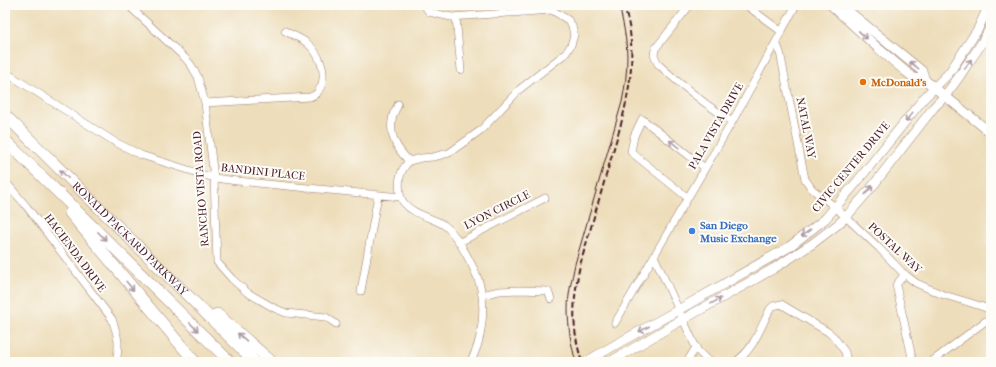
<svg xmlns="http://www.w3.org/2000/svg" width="996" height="367" font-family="'IM FELL French Canon',serif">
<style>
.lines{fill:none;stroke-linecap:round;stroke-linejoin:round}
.minor-casing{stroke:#9c7e72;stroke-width:8}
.major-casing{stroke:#9c7e72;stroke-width:10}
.highway-casing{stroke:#9c7e72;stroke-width:12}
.minor{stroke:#fff;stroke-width:7}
.major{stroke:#fff;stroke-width:9}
.highway{stroke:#fff;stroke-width:11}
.tram{stroke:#4a1f2b;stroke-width:1}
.rail{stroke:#4a1f2b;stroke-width:2;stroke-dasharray:6 3;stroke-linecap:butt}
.oneway{stroke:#ae9aa0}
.food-dot{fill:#e8710a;stroke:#fdfcf7;stroke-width:1.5}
.shop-dot{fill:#3f7fe0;stroke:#fdfcf7;stroke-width:1.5}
.labels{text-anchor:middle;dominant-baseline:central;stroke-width:4;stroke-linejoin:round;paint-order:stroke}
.food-label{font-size:11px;font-weight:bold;fill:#c56008;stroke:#fdfcf7;text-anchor:start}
.street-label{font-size:11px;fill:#4a1f2b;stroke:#fdfcf7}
.shop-label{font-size:11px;font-weight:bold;fill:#366cbe;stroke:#fdfcf7;text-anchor:start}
</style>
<rect width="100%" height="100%" fill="#fdfcf7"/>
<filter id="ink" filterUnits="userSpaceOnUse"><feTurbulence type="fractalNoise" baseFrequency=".025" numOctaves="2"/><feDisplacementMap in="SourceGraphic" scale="8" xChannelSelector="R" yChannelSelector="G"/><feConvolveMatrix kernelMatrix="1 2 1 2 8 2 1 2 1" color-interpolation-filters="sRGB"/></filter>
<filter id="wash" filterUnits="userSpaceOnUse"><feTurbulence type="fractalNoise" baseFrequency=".012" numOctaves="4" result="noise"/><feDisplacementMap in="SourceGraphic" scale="16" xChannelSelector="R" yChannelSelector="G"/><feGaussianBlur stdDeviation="0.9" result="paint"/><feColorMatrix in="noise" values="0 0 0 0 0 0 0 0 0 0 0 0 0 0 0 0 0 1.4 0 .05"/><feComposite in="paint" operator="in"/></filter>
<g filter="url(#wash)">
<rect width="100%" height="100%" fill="#edddba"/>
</g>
<g filter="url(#ink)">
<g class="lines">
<defs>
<path id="minor" d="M 128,5 L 185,58 L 191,65 L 198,77 L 205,103 L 214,178 L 217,262 L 232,279 L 248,293 L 274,308 L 286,313 L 326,317 L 336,324
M 424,5 L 429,12 L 451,17 L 552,10 L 568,20 L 572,26 L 574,35 L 571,45 L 566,53 L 520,89 L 481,130 L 449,153 L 433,157 L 421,158 L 409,161 C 406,165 402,169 401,174 C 398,180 399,198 404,203 C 414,215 431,217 444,225 C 453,231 461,245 466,254 C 471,263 476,272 479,282 C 486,304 483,342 470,362
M 690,5 L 655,49 L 654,55 L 658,64 L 677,81 L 705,103 L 732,122
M 746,5 L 782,32
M 456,17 L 461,70
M 776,42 L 780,52 L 805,179 L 812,189 L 835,207 L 879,248 L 902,272 L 916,283 L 941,294 L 971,303 L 986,308 L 991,311
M 5,72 L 115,142 L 141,155 L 214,178 L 237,181 L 401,197
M 205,103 L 310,97 C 317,95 319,91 322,84 C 326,70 319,53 307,43 C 301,38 292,35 285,31
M 398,104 C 397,108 394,112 393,115 C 388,135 396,148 409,161
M 5,181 L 27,207 L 112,319 C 118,336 120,344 116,362
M 5,195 L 13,191
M 688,198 L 631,152 L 634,136 L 642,119 L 705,168
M 460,242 L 545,198
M 905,274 L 896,285 L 913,362
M 361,291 L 378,195
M 482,295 L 499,291 L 520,290 L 548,291 L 551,299
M 615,323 L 654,256
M 687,362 L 696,347
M 713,362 L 708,361 L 697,350 L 654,256 L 732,122 L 796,5
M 735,362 C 753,351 761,327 770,309 L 773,306 L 781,304 L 828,332 L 834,337 L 845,352 L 847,362
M 931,362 L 991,317"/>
<path id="major" d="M 831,5 L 879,49 L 905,71 L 914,78 L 925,80 L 991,133
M 841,5 L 922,71 L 925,80
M 586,362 L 615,345 L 678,310 L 789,247 L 825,219 L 856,183 L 924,98 L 949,73 L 963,52 L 978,29 L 989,5
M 610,362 L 673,325 L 773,269 L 812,244 L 837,225 L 846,217 L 872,187 L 934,107 C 948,94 958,79 968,63 C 977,51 985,39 991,26"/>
<g id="highway">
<path id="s1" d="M 5,115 C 88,197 172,279 255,362"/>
<path d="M 5,140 L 230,362"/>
<path d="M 70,213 L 195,362"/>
<path d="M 217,314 L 272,362"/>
</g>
</defs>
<!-- minor casing -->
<use href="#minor" class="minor-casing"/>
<!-- major casing -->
<use href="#major" class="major-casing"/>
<!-- highway casing -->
<use href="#highway" class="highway-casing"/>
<!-- minor -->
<use href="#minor" class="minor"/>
<!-- major -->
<use href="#major" class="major"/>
<!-- highway -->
<use href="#highway" class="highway"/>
<!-- tram -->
<path class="tram" d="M 576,362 C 571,345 568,327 568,309 C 568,294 572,279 575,264 L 622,102 C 625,87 627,72 627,58 C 627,40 623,22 619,5"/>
<!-- rail -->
<path class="rail" d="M 582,362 C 571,328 573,299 580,265 L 621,124 C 629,93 634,64 630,32 C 629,23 626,14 624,5"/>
</g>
<!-- one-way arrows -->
<defs><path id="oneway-shaft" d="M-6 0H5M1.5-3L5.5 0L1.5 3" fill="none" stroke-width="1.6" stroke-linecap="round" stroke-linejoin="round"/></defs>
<g class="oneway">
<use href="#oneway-shaft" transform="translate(863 35) rotate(43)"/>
<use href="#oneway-shaft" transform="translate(968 64) rotate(-56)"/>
<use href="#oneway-shaft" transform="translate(914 65) rotate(-141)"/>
<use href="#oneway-shaft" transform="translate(909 117) rotate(129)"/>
<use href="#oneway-shaft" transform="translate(674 144) rotate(-142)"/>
<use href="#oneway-shaft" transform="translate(64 174) rotate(-135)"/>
<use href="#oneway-shaft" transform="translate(869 190) rotate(-50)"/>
<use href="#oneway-shaft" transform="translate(806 233) rotate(143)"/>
<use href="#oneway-shaft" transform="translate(102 236) rotate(45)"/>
<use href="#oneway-shaft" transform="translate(130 286) rotate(50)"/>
<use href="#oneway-shaft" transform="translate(716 301) rotate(-29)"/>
<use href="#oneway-shaft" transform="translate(194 327) rotate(45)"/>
<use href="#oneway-shaft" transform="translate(644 329) rotate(152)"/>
<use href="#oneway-shaft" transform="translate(242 337) rotate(-139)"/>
</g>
</g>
<!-- markers -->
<circle class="food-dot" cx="863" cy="82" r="4"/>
<circle class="shop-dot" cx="692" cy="231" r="4"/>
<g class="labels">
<!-- food labels -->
<g class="food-label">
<text x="871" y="82">McDonald's</text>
</g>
<!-- street labels -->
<g class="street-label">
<text transform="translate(716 126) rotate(-60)">PALA VISTA DRIVE</text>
<text transform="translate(806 128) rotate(79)">NATAL WAY</text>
<text transform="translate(851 167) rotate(-50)">CIVIC CENTER DRIVE</text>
<text transform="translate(263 172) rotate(6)">BANDINI PLACE</text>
<text transform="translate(201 189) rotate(-94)">RANCHO VISTA ROAD</text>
<text transform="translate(497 210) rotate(-27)">LYON CIRCLE</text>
<text stroke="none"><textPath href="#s1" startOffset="176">RONALD PACKARD PARKWAY</textPath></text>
<text transform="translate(895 248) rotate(43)">POSTAL WAY</text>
<text transform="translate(75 253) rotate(53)">HACIENDA DRIVE</text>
</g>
<!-- shop labels -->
<g class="shop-label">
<text x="700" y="225">San Diego<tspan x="700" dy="13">Music Exchange</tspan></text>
</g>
</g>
<!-- margin -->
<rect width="996" height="367" fill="none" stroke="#fdfcf7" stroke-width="20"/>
</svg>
